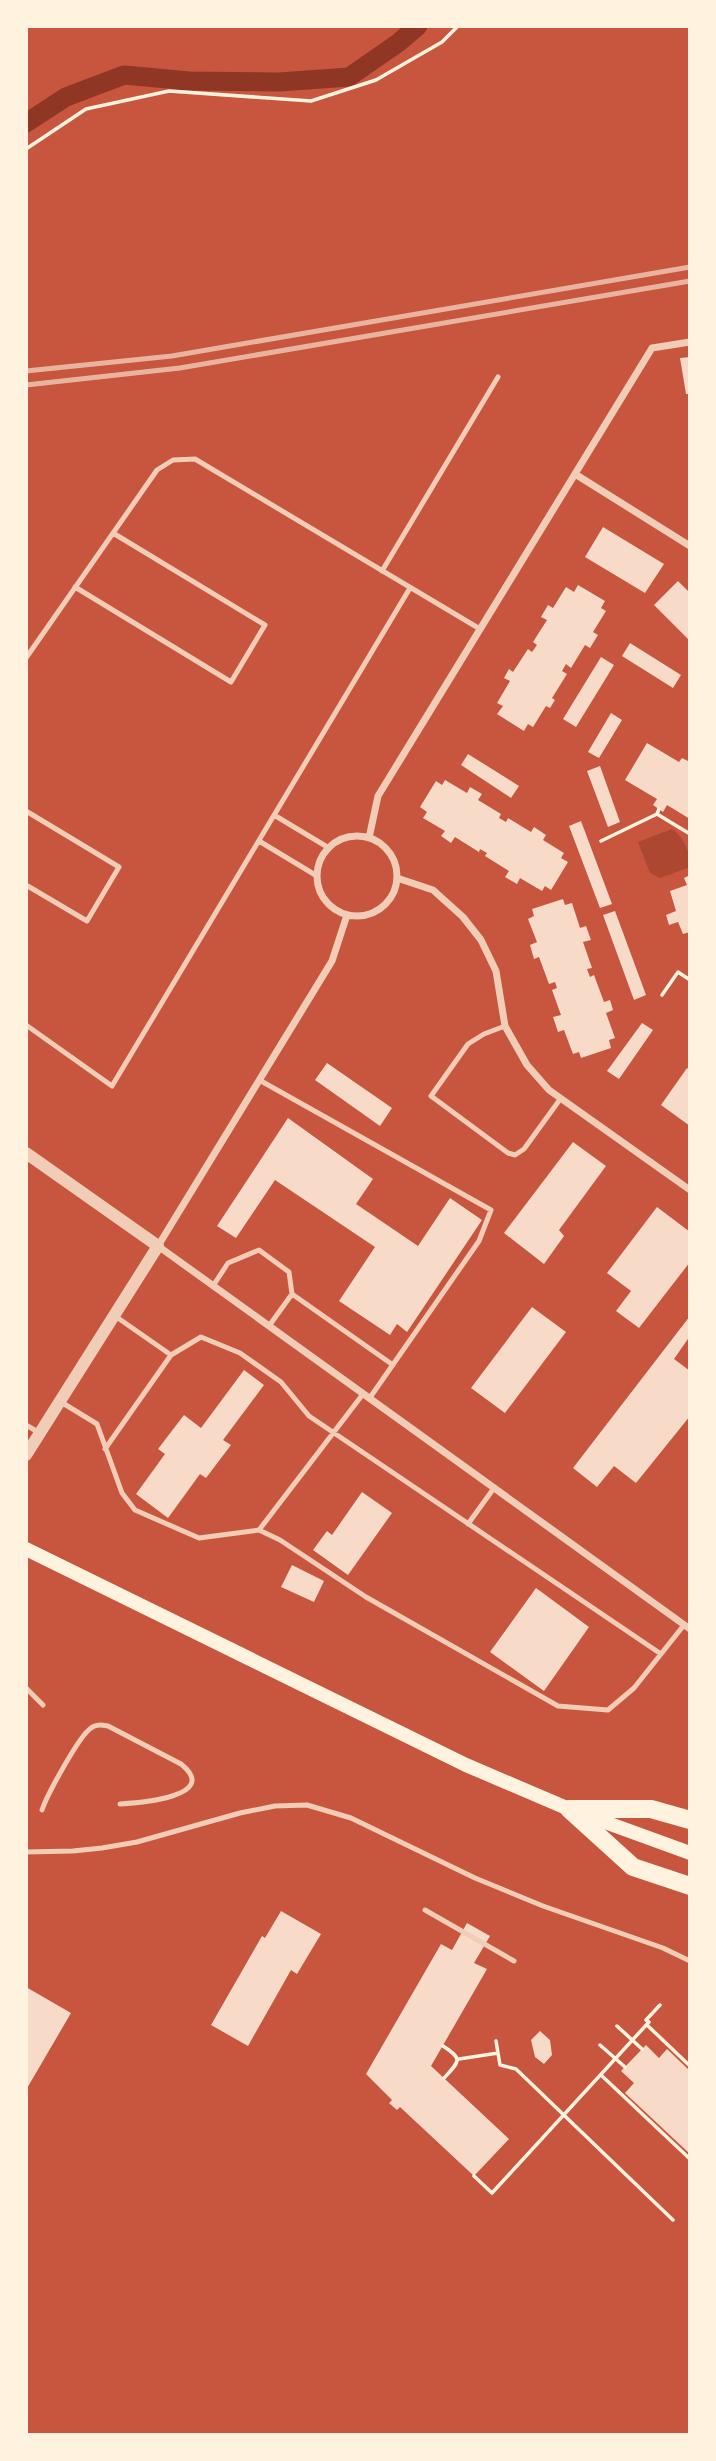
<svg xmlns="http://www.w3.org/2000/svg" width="716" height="2461" font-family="'Titillium Web',sans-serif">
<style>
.green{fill:#ae4732}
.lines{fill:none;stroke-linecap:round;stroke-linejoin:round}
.canal{stroke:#8f3625;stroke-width:19}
.building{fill:#f7dbc8}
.path{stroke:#fff3e0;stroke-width:3.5}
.service{stroke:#f1ccb7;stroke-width:5}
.minor{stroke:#f1ccb7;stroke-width:7}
.tertiary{stroke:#f1ccb7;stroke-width:12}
.secondary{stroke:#fff3e0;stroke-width:14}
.motorway{stroke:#fff3e0;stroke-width:18}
.rail{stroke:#e9b49f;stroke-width:5}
</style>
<rect width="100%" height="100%" fill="#c8553d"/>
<!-- green -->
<path class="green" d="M 672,829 C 684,837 690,852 690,867 L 660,878 L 650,873 L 638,842 Z"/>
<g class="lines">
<!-- canal -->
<path class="canal" d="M 26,123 L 66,97 L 124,75 L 189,81 L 279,82 L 349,77 L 398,43 L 418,26"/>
</g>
<!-- building -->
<path class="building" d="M 690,357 L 690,394 L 686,394 L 680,358 Z
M 603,527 L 664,564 L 645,593 L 585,557 Z
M 678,581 L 690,593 L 690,641 L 654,605 Z
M 578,585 L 605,601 L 601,608 L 606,611 L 593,632 L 598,635 L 590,648 L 585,645 L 571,668 L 566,664 L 562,671 L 567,674 L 552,698 L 555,700 L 550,708 L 546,706 L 533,727 L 528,724 L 524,731 L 497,714 L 503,706 L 497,703 L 510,681 L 504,678 L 509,669 L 513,672 L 528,649 L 532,652 L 537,645 L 533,642 L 547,620 L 541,617 L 548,605 L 553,608 L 566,587 L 574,592 Z
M 630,643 L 681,675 L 673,688 L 622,656 Z
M 601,657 L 614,665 L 576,727 L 563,719 Z
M 611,713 L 622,720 L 599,758 L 588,752 Z
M 647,743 L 679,762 L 682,758 L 690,762 L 690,819 L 667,805 L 663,812 L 653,805 L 657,799 L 625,780 Z
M 468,754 L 519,786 L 511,798 L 461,765 Z
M 600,766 L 620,822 L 608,827 L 587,771 Z
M 445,780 L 467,793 L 470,787 L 482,794 L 478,800 L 501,814 L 499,818 L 506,822 L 508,818 L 531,832 L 534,827 L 546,835 L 543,840 L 564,853 L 561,858 L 568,862 L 551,890 L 545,886 L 542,891 L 520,878 L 517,884 L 505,877 L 509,871 L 485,856 L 487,853 L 480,849 L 479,852 L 455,837 L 451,843 L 441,836 L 445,831 L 423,818 L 427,812 L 420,807 L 436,781 L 442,785 Z
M 581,821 L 612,904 L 600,908 L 569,826 Z
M 690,875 L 690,932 L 683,934 L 678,922 L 669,925 L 666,915 L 676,911 L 670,891 L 687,885 L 684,878 Z
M 563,899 L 565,905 L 572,903 L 580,928 L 586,926 L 591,940 L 583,942 L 592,968 L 587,969 L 590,977 L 594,975 L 604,1002 L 610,1000 L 613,1010 L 606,1013 L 615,1038 L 609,1040 L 611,1048 L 581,1058 L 579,1052 L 573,1054 L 564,1030 L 558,1032 L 553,1017 L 561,1015 L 552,990 L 557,988 L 555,982 L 549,984 L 539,957 L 534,959 L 530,945 L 537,942 L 528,919 L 534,916 L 532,909 Z
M 615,911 L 646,995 L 634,1000 L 603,915 Z
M 642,1023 L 653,1030 L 619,1079 L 607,1071 Z
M 327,1063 L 392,1108 L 380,1126 L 315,1080 Z
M 687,1068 L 690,1070 L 690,1126 L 661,1105 Z
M 288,1118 L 373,1179 L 356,1204 L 418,1246 L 450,1198 L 482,1220 L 407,1332 L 397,1324 L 390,1335 L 339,1301 L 375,1247 L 275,1180 L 236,1238 L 217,1226 Z
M 573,1142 L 606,1166 L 559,1230 L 564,1236 L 544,1264 L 504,1233 Z
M 657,1207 L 690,1232 L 690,1262 L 639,1328 L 616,1311 L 631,1291 L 607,1273 Z
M 532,1307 L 566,1332 L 505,1413 L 471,1388 Z
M 690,1316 L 690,1336 L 674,1359 L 690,1371 L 690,1416 L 636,1483 L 614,1466 L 597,1487 L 573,1468 Z
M 244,1370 L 264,1385 L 223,1440 L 231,1445 L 206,1478 L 200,1474 L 168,1518 L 136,1494 L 165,1454 L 158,1449 L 184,1415 L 201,1428 Z
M 362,1492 L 392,1513 L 348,1575 L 313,1550 L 327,1531 L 332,1535 Z
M 292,1565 L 324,1581 L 314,1602 L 281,1587 Z
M 536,1588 L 589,1627 L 544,1691 L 490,1652 Z
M 281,1911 L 321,1934 L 297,1974 L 291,1970 L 248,2046 L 211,2025 L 262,1936 L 265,1938 Z
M 467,1923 L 490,1936 L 474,1963 L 487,1969 L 431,2066 L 509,2139 L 474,2176 L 400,2107 L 397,2110 L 389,2103 L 392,2100 L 366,2074 L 441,1944 L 452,1950 Z
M 26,1987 L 71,2013 L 26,2090 Z
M 540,2031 L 550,2040 L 552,2055 L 544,2064 L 535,2057 L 531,2040 Z
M 646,2045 L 659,2058 L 667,2049 L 690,2071 L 690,2154 L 625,2093 L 634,2083 L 621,2071 Z"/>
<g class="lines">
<!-- path -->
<path class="path" d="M 26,149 L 86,109 L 169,91 L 311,101 L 376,80 L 442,42 L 458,26
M 659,809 L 657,814 L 690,834
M 601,841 L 657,814
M 662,995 L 678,972 L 690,980
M 647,2025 L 690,2066
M 617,2026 L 642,2049
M 496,2041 L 500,2065 L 516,2069 L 673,2220
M 600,2045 L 625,2067
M 443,2046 C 463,2059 460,2061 444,2078
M 459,2059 L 498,2053
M 601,2075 L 690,2159
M 474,2176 L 492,2193 L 649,2022 L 646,2020 L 660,2005"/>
<!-- service -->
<path class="service" d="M 382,571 L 498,377
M 75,587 L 231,682 L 265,625 L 113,533
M 26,658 L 157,470 L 173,460 L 195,459 L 480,629
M 26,811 L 119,867 L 87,921 L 26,885
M 274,815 L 329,848
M 259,841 L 317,876
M 26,1025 L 112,1086 L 410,588
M 505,1026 L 484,1034 L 468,1044 L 431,1096 L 508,1153 L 515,1155 L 524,1149 L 561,1098
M 261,1081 L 491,1210 L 479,1241 L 369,1399
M 213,1286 L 228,1263 L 259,1250 L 289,1272 L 292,1294 L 269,1326
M 292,1294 L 393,1365
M 115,1316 L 171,1355 L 201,1337 L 240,1353 L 281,1382 L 309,1416 L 661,1654
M 61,1402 L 97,1424 L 122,1493 L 135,1510 L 199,1538 L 259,1530 L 280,1540 L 366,1597 L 558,1706 L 608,1710 L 634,1688 L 684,1625
M 26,1425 L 38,1432
M 105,1449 L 171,1355
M 468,1524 L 494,1488
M 259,1530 L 363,1394
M 26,1688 L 43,1705
M 42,1810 C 47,1795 79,1736 91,1728 C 96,1724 102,1725 108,1726 L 181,1764 C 222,1797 137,1803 120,1804
M 26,1852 L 73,1851 L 102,1848 L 137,1842 L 240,1813 L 275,1806 L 307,1805 L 351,1818 L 475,1878 L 543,1906 L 663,1948 L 690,1961
M 425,1910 L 514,1961"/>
<!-- minor -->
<path class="minor" d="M 575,474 L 690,546
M317 876a40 40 0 1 1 80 0a40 40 0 1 1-80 0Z
M 369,838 L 378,796 L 652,348 L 690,342
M 397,878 L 433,890 L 463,917 L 481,940 L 496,971 L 505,1026 L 527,1065 L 549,1090 L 690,1190
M 347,915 L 332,961 L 158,1246 L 690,1629"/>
<!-- tertiary -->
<path class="tertiary" d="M 26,1153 L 158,1246 L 26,1455"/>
<!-- secondary -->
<path class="secondary" d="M 26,1549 L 466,1765 L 569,1809 L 690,1853"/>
<!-- motorway -->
<path class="motorway" d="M 569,1809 L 633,1867 L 690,1886
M 569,1809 L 651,1809 L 690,1820"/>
<!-- rail -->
<path class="rail" d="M 26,371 L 172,356 L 690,267
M 26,385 L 180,368 L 690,281"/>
</g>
<!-- border -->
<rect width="716" height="2461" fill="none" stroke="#fff3e0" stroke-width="56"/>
</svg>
